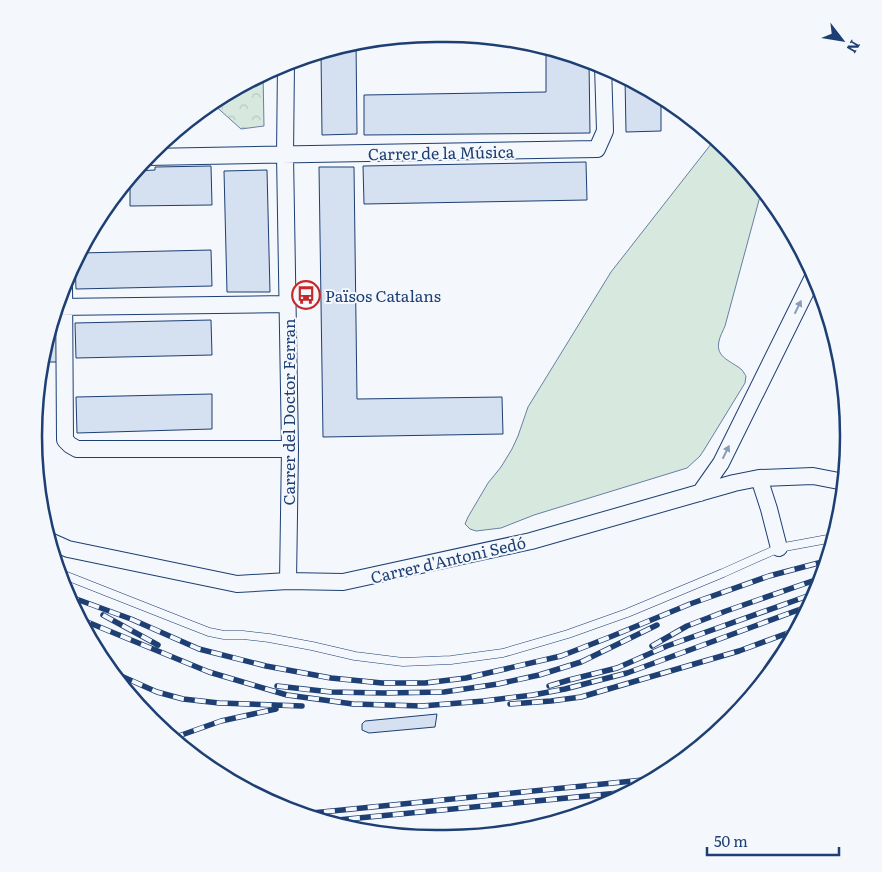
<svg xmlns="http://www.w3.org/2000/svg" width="882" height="872" font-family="Literata,serif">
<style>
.green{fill:#d7e8df;stroke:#687fa3}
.forest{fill:url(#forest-crowns);stroke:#687fa3}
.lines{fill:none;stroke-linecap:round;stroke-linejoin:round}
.stream{stroke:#bed0e5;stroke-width:5}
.building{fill:#d5e0f0;stroke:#1d3f73}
.lane-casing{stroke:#1d3f73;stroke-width:9}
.street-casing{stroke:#1d3f73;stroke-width:18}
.lane{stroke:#f4f7fb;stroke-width:8}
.street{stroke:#f4f7fb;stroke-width:16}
.rail-casing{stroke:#1d3f73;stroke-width:5.5}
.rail{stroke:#f4f7fb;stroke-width:4;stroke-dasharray:11;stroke-linecap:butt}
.oneway{fill:#889bb7}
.labels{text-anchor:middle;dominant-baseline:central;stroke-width:4;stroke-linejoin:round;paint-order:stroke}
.street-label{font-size:16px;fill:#1d3f73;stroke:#f4f7fb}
.poi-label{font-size:16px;fill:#1d3f73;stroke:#f4f7fb;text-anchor:start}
.rim{fill:none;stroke:#1d3f73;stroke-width:2.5}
</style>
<defs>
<pattern id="forest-crowns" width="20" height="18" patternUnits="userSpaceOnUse" patternTransform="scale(1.25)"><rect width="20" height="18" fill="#d7e8df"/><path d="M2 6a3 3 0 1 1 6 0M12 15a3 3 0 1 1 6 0" fill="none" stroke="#b8c8c3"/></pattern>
</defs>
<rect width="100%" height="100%" fill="#f4f7fb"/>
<!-- green -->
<path class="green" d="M 715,139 L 730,151 L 762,189 L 725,326 C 723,331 720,336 719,341 C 715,358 732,361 742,370 C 742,370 746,376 746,376 L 745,383 L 704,450 L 700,456 L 687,468 L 534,515 L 501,528 L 476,531 L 470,529 L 465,524 L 468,517 L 488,483 L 501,467 L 512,449 L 518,436 L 528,407 L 611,272 Z"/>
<!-- forest -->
<path class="forest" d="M 263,74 L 264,126 L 241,129 L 211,102 Z"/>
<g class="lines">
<!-- stream -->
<path class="stream" d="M 244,85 L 247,88"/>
</g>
<!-- building -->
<path class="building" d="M 356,42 L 357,134 L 322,135 L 321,53 Z
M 546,48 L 589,61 L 590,133 L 364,135 L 364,95 L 546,92 Z
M 625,78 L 661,97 L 661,131 L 626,132 Z
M 586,162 L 587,200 L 364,204 L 363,166 Z
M 211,166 L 212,205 L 130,206 L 130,178 L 136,171 L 155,170 L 155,167 Z
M 319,167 L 354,167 L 357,399 L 502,397 L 503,434 L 323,437 Z
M 267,170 L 270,292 L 227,292 L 224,171 Z
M 211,250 L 212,286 L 76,289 L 75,262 L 80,253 Z
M 211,320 L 212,355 L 76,358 L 75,323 Z
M 53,321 L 57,321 L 58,362 L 41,362 Z
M 212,394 L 212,429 L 77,433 L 76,397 Z
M 437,714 L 435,727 L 369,733 L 362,730 L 362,724 L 365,721 Z"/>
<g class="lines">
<defs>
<path id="lane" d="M 59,573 L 191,625 L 209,632 L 224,635 L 243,635 L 269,638 L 312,646 L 355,656 L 403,662 L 451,660 L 503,653 L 568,634 L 627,613 L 723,573 L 779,548 L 833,538"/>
<path id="street" d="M 286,63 L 285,155 L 290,449 L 288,581
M 147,157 L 597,149 L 605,131 L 603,66
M 64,283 L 65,440 L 70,445 L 77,449 L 290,449
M 57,307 L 288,304
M 759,478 L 769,509 L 779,548
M 700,493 L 721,463 L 814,275
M 50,541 L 68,549 L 237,584 L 288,581 L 343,582 L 531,541 L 734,483 L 759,478 L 813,476 L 844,482"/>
</defs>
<!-- lane casing -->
<use href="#lane" class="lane-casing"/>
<!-- street casing -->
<use href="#street" class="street-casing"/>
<!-- lane -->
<use href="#lane" class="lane"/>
<!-- street -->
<use href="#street" class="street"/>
<defs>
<path id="rail" d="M 68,596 L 131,619 L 199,649 L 266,666 L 331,678 L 382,683 L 425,683 L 466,678 L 561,656 L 610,637 L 690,604 L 769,576 L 826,561
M 103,615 L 158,645
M 80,619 L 209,672 L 287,695 L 353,704 L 422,706 L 484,701 L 533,695 L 565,689 L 627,673 L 809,606
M 652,646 L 687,626 L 726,611 L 821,578
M 112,672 L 157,692 L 183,699 L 219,703 L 302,706
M 277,686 L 331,692 L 384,693 L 444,692 L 498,684 L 539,675 L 581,662 L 657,625
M 549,686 L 569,680 L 617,668 L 667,646 L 816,593
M 510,704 L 551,701 L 581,697 L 739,651 L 796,630
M 173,738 L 221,721 L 276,709
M 302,814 L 653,779
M 327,821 L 629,792"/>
</defs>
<!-- rail casing -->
<use href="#rail" class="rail-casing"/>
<!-- rail -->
<use href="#rail" class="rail"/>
</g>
<!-- one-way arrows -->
<defs><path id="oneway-solid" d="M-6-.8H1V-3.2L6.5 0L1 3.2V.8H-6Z" transform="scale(1.25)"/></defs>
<g class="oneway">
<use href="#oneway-solid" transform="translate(798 307) rotate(-64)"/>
<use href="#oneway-solid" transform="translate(726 452) rotate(-64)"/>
</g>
<!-- icons -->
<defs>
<symbol id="bus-ring" viewBox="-11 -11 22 22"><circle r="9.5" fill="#f4f7fb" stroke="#c62828" stroke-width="1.5"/><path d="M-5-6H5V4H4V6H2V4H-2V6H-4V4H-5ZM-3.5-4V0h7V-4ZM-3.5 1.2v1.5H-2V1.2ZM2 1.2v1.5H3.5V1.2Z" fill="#c62828"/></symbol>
</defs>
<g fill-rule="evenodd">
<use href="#bus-ring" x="290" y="279" width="32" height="32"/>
</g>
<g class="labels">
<!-- street labels -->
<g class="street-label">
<text transform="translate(441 152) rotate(-1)">Carrer de la Música</text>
<text transform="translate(288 412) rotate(-90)">Carrer del Doctor Ferran</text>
<text transform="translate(448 559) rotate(-13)">Carrer d'Antoni Sedó</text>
</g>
<!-- poi labels -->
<g class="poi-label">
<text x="325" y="295">Països Catalans</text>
</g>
</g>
<!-- crop -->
<path d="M0 0H882V872H0ZM436 42H446A394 394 0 0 1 840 436V436A394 394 0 0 1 446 830H436A394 394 0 0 1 42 436V436A394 394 0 0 1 436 42Z" fill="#f4f7fb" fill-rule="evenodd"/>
<path class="rim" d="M436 42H446A394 394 0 0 1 840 436V436A394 394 0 0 1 446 830H436A394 394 0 0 1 42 436V436A394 394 0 0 1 436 42Z"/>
<!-- north arrow -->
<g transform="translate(842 40) rotate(121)" stroke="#f4f7fb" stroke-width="4" paint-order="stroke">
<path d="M0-4L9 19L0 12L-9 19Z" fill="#1d3f73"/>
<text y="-8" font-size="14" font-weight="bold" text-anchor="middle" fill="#1d3f73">N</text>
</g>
<!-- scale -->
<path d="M707 847v8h132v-8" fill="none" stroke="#1d3f73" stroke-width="2.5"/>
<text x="714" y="847" font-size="15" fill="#1d3f73" stroke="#f4f7fb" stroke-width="4" paint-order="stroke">50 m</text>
</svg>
